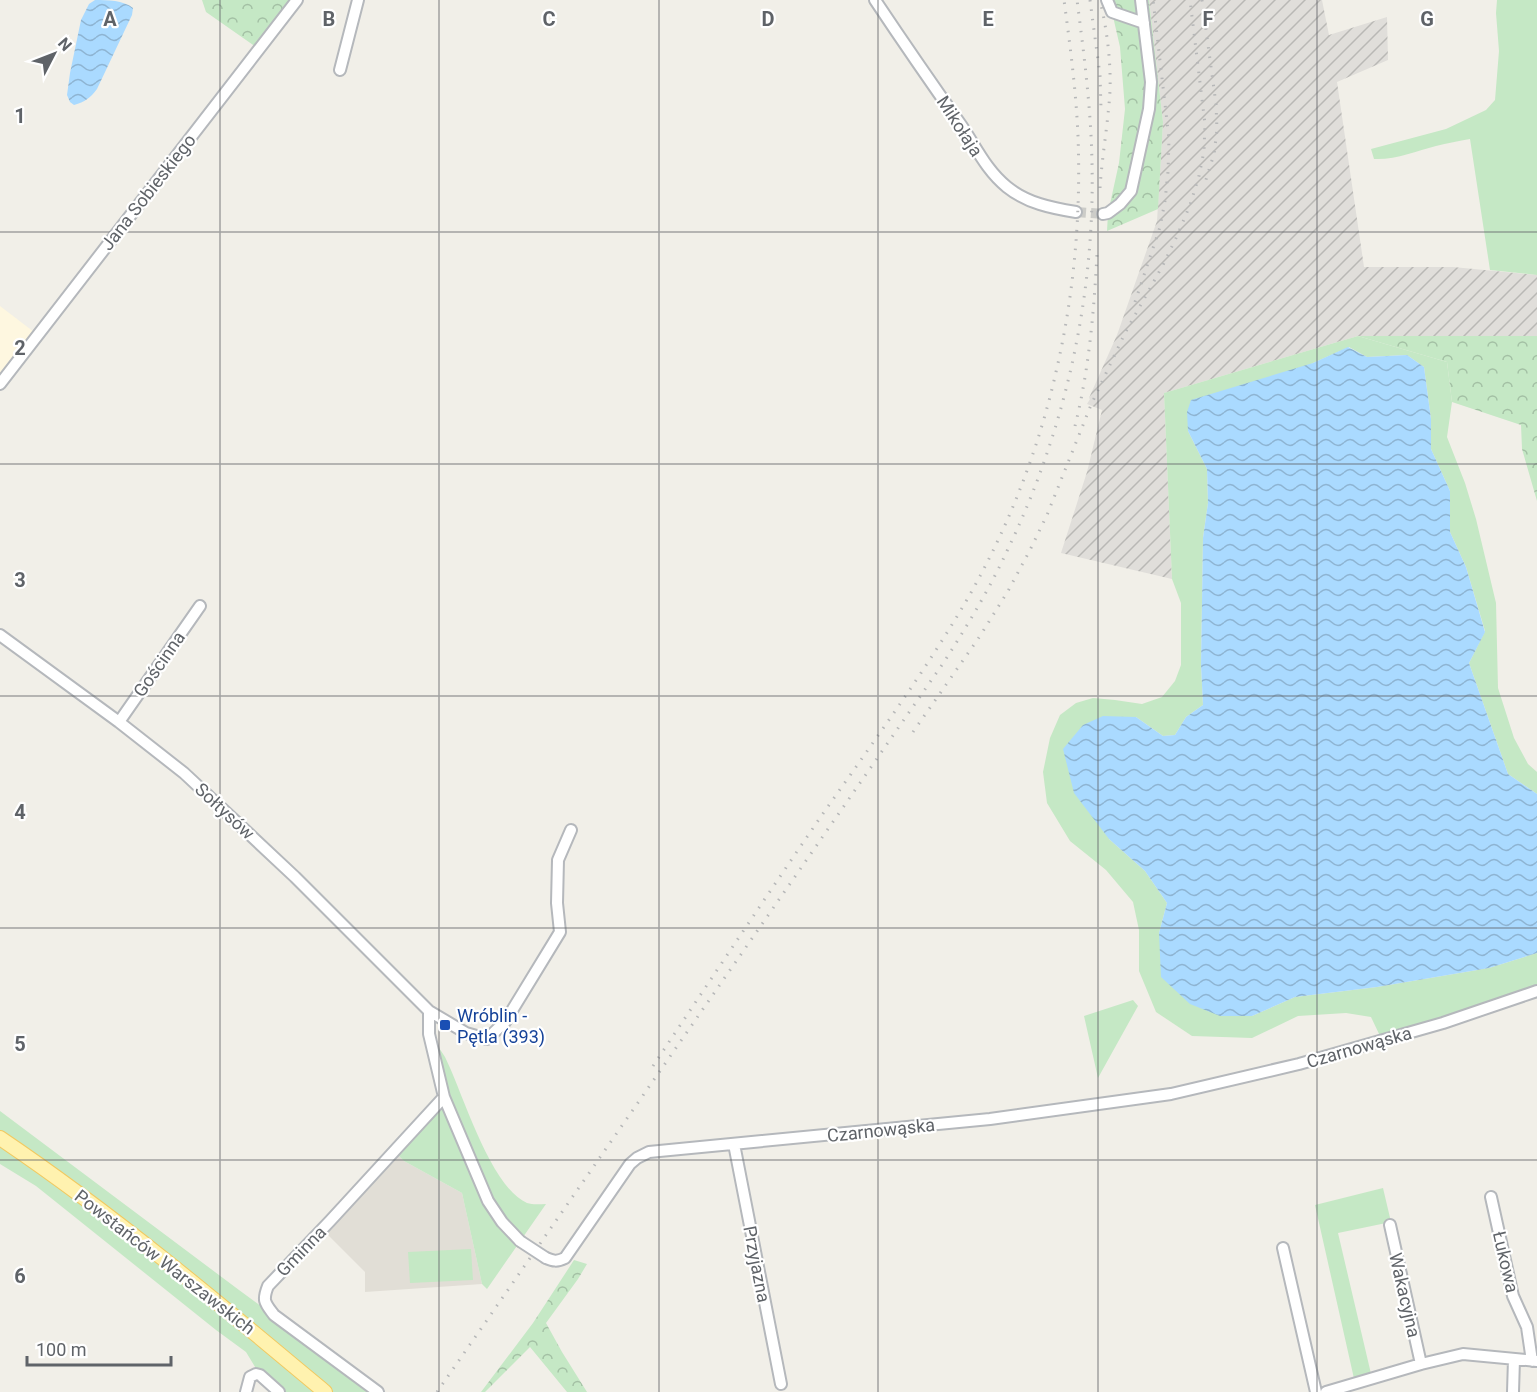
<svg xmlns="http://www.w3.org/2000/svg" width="1537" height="1392" font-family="Roboto,sans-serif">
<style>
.commercial{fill:#fef7e0}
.industrial{fill:url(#industrial-furrows)}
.education{fill:#e1ded6}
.grass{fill:#c5e8c5}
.forest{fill:url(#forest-crowns)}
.water{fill:url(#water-waves)}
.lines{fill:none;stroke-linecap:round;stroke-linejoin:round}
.minor-tunnel{stroke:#ccccc8;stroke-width:10;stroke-dasharray:10 5;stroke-linecap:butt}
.minor-casing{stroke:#b5b8bc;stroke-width:14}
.major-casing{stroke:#f2c960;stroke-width:16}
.minor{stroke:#fff;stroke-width:10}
.major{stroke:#fff2af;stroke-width:14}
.rail{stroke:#b6b7b8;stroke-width:3;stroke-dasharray:1.5 8;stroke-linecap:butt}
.minor-bridge-casing{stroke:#b5b8bc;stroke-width:14;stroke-linecap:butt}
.minor-bridge{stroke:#fff;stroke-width:10}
.grid{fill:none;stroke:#5f6368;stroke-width:1.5;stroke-opacity:0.55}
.transit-dot{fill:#1a4fb4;stroke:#fff;stroke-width:2}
.labels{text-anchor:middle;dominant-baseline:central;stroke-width:4.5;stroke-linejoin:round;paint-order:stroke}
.street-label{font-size:18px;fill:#5f6368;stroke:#fff}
.transit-label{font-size:18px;fill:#164399;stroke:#fff;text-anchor:start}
.grid-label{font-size:20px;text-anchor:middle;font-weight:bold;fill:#5f6368;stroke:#fff;stroke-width:4.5;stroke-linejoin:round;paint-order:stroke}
</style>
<defs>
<pattern id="industrial-furrows" width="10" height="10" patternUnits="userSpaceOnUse" patternTransform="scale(1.5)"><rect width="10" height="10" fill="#e0deda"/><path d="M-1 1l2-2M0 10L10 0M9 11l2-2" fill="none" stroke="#b9b8b5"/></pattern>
<pattern id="forest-crowns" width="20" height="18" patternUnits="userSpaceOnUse" patternTransform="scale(1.5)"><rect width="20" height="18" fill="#c5e8c5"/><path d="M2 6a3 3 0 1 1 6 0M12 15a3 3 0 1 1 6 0" fill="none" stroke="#a3c0a4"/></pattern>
<pattern id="water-waves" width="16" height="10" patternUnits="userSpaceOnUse" patternTransform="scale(1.5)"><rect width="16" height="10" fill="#aadaff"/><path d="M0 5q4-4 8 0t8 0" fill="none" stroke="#8eb4d2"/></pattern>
</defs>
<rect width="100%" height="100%" fill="#f1efe8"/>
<!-- commercial -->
<path class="commercial" d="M 0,306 L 38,335 L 0,384 Z"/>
<!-- industrial -->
<path class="industrial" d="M 1149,0 L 1322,0 L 1329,35 L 1387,17 L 1388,60 L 1337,82 L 1364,267 L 1453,267 L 1537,275 L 1537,336 L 1358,336 L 1164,393 L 1172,579 L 1061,553 L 1087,472 L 1102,410 L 1087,404 L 1090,399 L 1089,398 L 1117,335 L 1157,221 L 1163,122 Z"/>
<!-- education -->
<path class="education" d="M 394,1151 L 404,1161 L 462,1193 L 482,1284 L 365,1292 L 365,1272 L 322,1229 Z"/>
<!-- grass -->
<path class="grass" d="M 1497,0 L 1537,0 L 1537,275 L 1490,270 L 1470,139 C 1459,141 1447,143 1436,146 C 1416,151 1396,160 1374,159 L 1371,149 L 1446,129 L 1486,110 L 1495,100 L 1499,51 L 1496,13 Z
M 1358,336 L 1447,362 L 1452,402 L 1447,437 L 1465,483 L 1476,519 L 1496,603 L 1498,688 L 1514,738 L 1528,764 L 1537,772 L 1537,794 L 1508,774 L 1469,663 L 1485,631 L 1466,567 L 1450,532 L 1450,491 L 1431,449 L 1431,419 L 1424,367 L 1407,355 L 1367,357 L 1349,347 L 1313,363 L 1188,431 L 1207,469 L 1208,503 L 1203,538 L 1201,665 L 1203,705 L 1186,717 L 1175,735 L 1163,736 L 1136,717 L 1109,839 L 1145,871 L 1167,903 L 1159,933 L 1252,1016 L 1295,997 L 1377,987 L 1489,968 L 1537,953 L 1537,988 L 1380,1036 L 1371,1017 L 1346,1013 L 1298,1016 L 1252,1038 L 1192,1036 L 1156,1012 L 1139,971 L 1139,930 L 1133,902 L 1106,870 L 1070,841 L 1047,803 L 1043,772 L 1050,738 L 1060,715 L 1076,703 L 1093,698 L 1115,700 L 1142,704 L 1162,697 L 1175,681 L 1181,665 L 1181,603 L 1172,579 L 1164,393 Z
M 1133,1000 L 1138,1006 L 1098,1078 L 1084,1016 Z
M 429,1034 C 434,1041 440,1049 445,1057 C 463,1093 490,1187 527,1203 C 533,1205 540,1204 546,1204 L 487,1289 L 482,1284 L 462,1193 L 404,1161 L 394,1151 L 443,1097 Z
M 0,1111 L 239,1290 L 379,1392 L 279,1392 L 260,1375 L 246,1352 L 216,1330 L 36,1186 L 0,1164 Z
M 1383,1188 L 1391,1222 L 1338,1233 L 1372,1378 L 1355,1383 L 1315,1205 Z
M 471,1249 L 473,1280 L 410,1283 L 408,1252 Z"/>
<!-- forest -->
<path class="forest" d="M 202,0 L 297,0 L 259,49 L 206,12 Z
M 1107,0 L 1149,0 L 1163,122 L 1158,209 L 1107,231 L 1108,213 L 1119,163 L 1125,109 L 1120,47 L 1112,12 Z
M 1358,336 L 1537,336 L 1537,501 L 1522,449 L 1521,425 L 1452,402 L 1447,362 Z
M 574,1260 L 587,1264 L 578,1279 L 546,1323 L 562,1352 L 587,1392 L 567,1392 L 530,1347 L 485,1392 L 481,1392 L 533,1323 Z"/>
<!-- water -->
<path class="water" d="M 95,0 C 108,0 123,0 133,8 L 132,15 L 97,89 C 90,98 85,102 74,105 L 70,102 L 67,95 L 70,73 L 81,20 L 89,4 Z
M 1348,347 L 1367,357 L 1407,355 L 1424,367 L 1431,419 L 1431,449 L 1450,491 L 1450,532 L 1466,567 L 1485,632 L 1469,663 L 1508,774 L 1537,794 L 1537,953 L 1489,968 L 1377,987 L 1295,997 L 1252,1016 L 1220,1016 L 1190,1004 L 1161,977 L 1159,933 L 1167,903 L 1145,871 L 1109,839 L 1074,793 L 1063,749 L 1083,725 L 1103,716 L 1136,717 L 1163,736 L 1175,735 L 1186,717 L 1203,705 L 1201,665 L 1203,538 L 1208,503 L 1207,469 L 1188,431 L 1187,412 L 1191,400 L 1313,363 Z"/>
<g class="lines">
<!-- minor-tunnel -->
<path class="minor-tunnel" d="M 1076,212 L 1103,214"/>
<defs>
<path id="minor" d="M 875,0 C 903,42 932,84 961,125 C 976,147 986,170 1007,187 C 1027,203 1051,208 1076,212
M 1107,0 L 1112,12 L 1144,23
M 340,70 L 358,0
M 1103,214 L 1108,213 L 1120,204 L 1131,191 L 1149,109 L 1151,82 L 1141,0
M 0,384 L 297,0
M 0,635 L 119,722 L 184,773 L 295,877 L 429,1011 L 466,1033 L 487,1039 L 505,1022 L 560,932 L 557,903 L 558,860 L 571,830
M 119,722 L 200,606
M 429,1011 L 429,1034 L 444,1097 L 488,1201 L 502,1222 L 520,1241
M 734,1144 L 781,1384
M 1491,1197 L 1513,1296 L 1527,1327 L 1532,1361
M 1390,1225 L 1421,1364
M 1283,1248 L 1316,1392
M 546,1258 C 553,1261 557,1262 565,1258 L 630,1164 L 637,1158 L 649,1152 L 990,1119 L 1171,1094 L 1299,1064 L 1443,1023 L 1537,991
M 246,1392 L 250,1377 L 256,1374 L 260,1375 L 279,1392
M 378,1392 L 274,1315 C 265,1303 262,1301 268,1286 L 330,1221 L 444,1097
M 1326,1392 L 1421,1364 L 1463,1354 L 1537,1361
M 1513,1392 L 1514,1359"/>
<path id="major" d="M 0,1138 C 114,1215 220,1304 325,1392"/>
</defs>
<!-- minor casing -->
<use href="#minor" class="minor-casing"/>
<!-- major casing -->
<use href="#major" class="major-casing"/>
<!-- minor -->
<use href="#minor" class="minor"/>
<!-- major -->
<use href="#major" class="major"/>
<!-- rail -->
<path class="rail" d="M 1090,0 L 1100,75 L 1101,109
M 1202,0 L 1216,104 L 1217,130 L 1214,154 L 1204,186
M 1100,188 C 1102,156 1108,124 1110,91 C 1111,61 1107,30 1100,0
M 1135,302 L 1160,227 L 1165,201 L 1168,172 L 1169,139 L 1153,0
M 1075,426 C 1089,370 1094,311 1097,254
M 913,732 L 980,636 L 1008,591 L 1030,550 L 1047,515 L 1091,405 L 1125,333 L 1163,265 L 1177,236 L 1190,205 L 1199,176 L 1204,151 L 1205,124 L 1190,0
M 653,1066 C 709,982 765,898 822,815 C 871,745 922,676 965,603 C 1007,531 1038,452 1056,372 C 1074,295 1081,215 1078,136 C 1076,90 1070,45 1064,0
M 437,1392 L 944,662 C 967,626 989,590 1007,551 C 1065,431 1095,297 1092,163 C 1091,109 1084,54 1077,0"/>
<defs>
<path id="minor-bridge" d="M 520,1241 L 546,1258"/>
</defs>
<!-- minor-bridge casing -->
<use href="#minor-bridge" class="minor-bridge-casing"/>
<!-- minor-bridge -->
<use href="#minor-bridge" class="minor-bridge"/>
</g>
<!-- grid -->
<path class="grid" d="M 220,0 L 220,1392M 439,0 L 439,1392M 659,0 L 659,1392M 878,0 L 878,1392M 1098,0 L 1098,1392M 1317,0 L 1317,1392M 0,232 L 1537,232M 0,464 L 1537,464M 0,696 L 1537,696M 0,928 L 1537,928M 0,1160 L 1537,1160"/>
<!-- markers -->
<rect class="transit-dot" x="439" y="1019" width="12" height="12" rx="3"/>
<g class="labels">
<!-- street labels -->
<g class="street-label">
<text transform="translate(960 126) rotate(57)">Mikołaja</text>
<text transform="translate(148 192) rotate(-52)">Jana Sobieskiego</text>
<text transform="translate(159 664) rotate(-55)">Gościnna</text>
<text transform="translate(225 811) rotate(43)">Sołtysów</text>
<text transform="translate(1359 1047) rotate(-16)">Czarnowąska</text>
<text transform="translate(881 1130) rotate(-6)">Czarnowąska</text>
<text transform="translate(301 1251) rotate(-46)">Gminna</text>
<text transform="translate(165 1262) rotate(38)">Powstańców Warszawskich</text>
<text transform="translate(1506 1262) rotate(77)">Łukowa</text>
<text transform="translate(757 1264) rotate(79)">Przyjazna</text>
<text transform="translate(1405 1295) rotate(77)">Wakacyjna</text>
</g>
<!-- transit labels -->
<g class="transit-label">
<text x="457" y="1015">Wróblin -<tspan x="457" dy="21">Pętla (393)</tspan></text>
</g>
</g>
<g class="grid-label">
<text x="110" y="26">A</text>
<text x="329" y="26">B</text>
<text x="549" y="26">C</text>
<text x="768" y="26">D</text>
<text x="988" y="26">E</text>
<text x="1208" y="26">F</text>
<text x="1427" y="26">G</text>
<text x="20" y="123">1</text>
<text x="20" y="355">2</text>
<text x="20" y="587">3</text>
<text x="20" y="819">4</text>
<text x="20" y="1051">5</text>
<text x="20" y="1283">6</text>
</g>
<!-- north arrow -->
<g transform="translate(54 54) rotate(48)" stroke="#ffffff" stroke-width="4.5" paint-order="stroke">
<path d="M0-4.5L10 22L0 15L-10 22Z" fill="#5f6368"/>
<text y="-9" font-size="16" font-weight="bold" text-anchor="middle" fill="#5f6368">N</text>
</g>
<!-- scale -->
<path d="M27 1356v9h144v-9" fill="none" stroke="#5f6368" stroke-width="3"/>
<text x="36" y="1356" font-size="18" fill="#5f6368" stroke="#ffffff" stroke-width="4.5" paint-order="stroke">100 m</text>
</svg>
